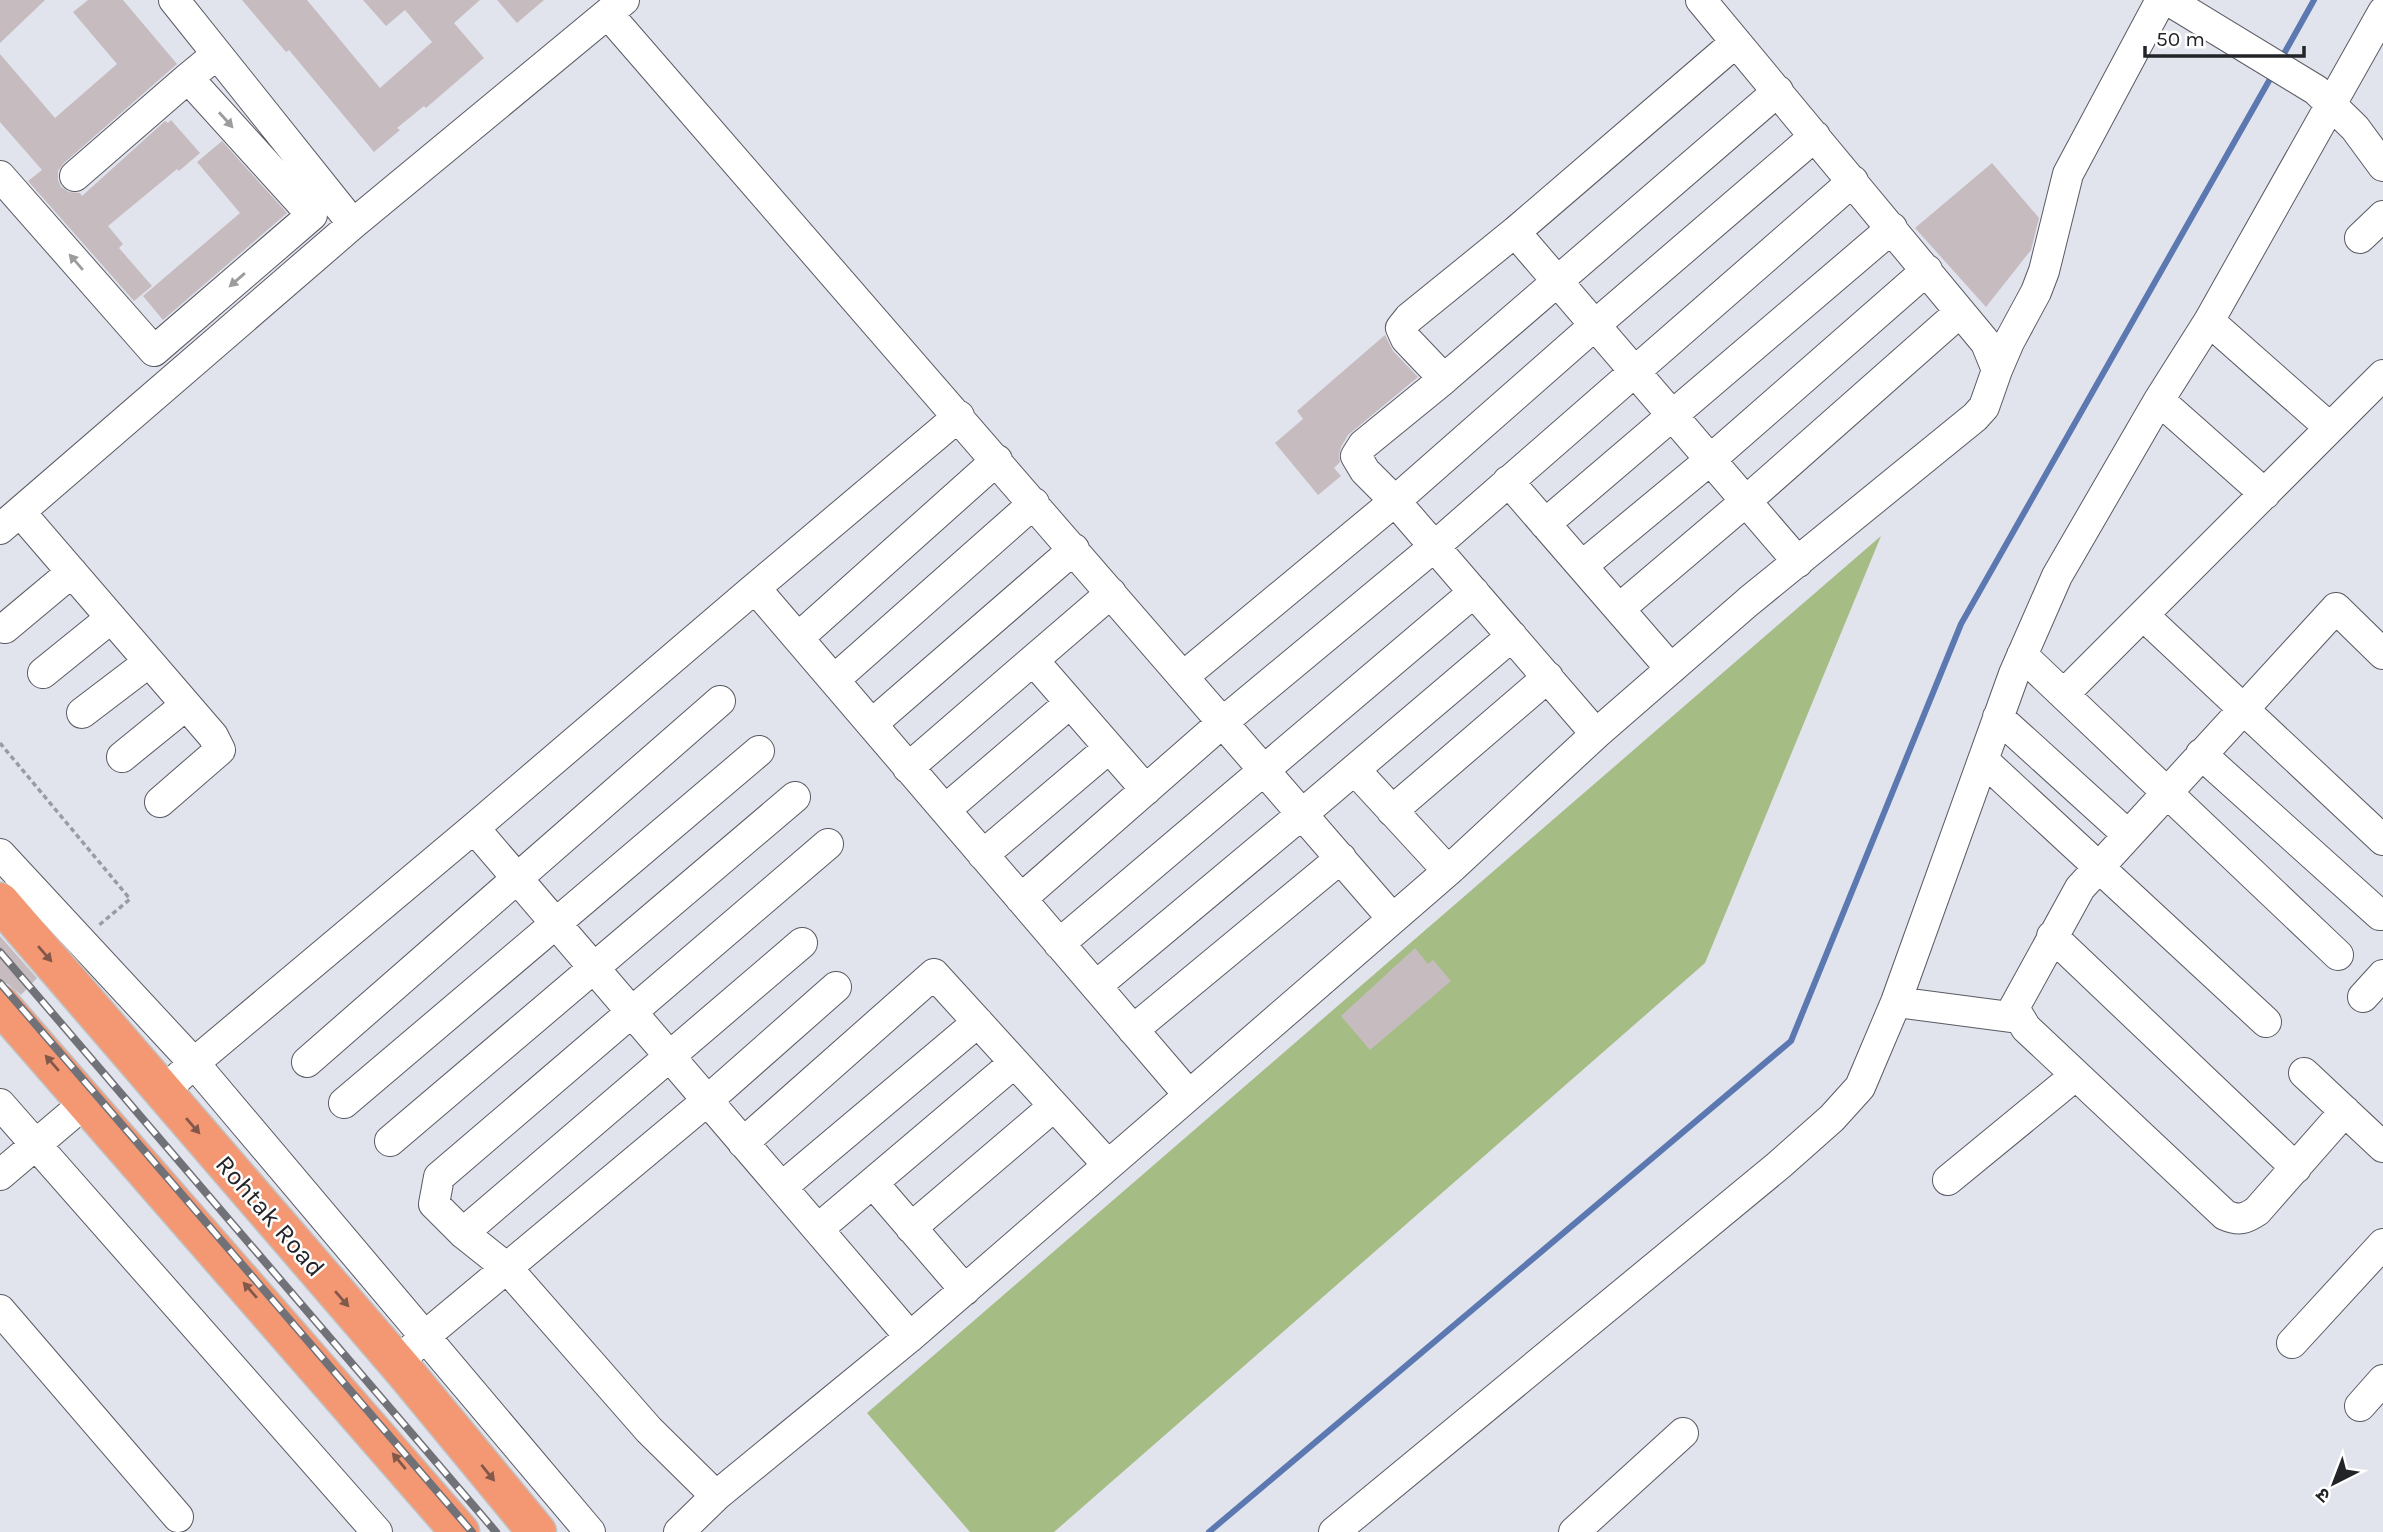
<svg xmlns="http://www.w3.org/2000/svg" width="2383" height="1532" font-family="Karla,'Noto Sans Devanagari',sans-serif">
<style>
.green{fill:#a5bc84}
.lines{fill:none;stroke-linecap:round;stroke-linejoin:round}
.stream{stroke:#5c78b1;stroke-width:6}
.building{fill:#c6bcc0}
.minor-casing{stroke:#595a63;stroke-width:32}
.highway-casing{stroke:#c1c2c3;stroke-width:41}
.path{stroke:#9a9ca3;stroke-width:3.5;stroke-dasharray:5 3.5;stroke-linecap:butt}
.minor{stroke:#fff;stroke-width:30}
.highway{stroke:#f49874;stroke-width:38}
.rail-casing{stroke:#717278;stroke-width:8}
.rail{stroke:#fff;stroke-width:5;stroke-dasharray:16;stroke-linecap:butt}
.oneway{fill:#9c9c9e}
.oneway2{fill:#81584a}
.labels{text-anchor:middle;dominant-baseline:central;stroke-width:5;stroke-linejoin:round;paint-order:stroke}
.street-label{font-size:26px;fill:#232427;stroke:#fff}
</style>
<rect width="100%" height="100%" fill="#e1e3ed"/>
<!-- green -->
<path class="green" d="M 1881,536 L 1705,963 L 1054,1532 L 970,1532 L 867,1413 Z"/>
<g class="lines">
<!-- stream -->
<path class="stream" d="M 2281,59 L 2314,0
M 1209,1532 L 1791,1041 L 1961,624 L 2274,72"/>
</g>
<!-- building -->
<path class="building" d="M 0,0 L 45,0 L 0,43 Z
M 88,0 L 123,0 L 177,64 L 64,163 L 58,171 L 58,180 L 61,187 L 69,192 L 80,193 L 82,196 L 165,121 L 168,123 L 171,120 L 200,153 L 179,171 L 177,169 L 108,226 L 123,244 L 119,248 L 152,286 L 134,301 L 28,181 L 42,170 L 0,122 L 0,54 L 55,118 L 117,64 L 73,12 Z
M 242,0 L 307,0 L 380,88 L 432,42 L 405,10 L 386,26 L 363,0 L 480,0 L 454,23 L 484,58 L 426,108 L 424,106 L 397,128 L 400,130 L 374,152 L 289,50 L 286,52 Z
M 497,0 L 544,0 L 517,23 Z
M 222,141 L 287,213 L 163,320 L 143,296 L 240,213 L 197,162 Z
M 1992,163 L 2039,218 L 2031,250 L 1986,307 L 1915,228 Z
M 1385,335 L 1393,351 L 1418,377 L 1348,435 L 1341,447 L 1339,455 L 1340,462 L 1334,468 L 1341,476 L 1318,495 L 1275,443 L 1303,419 L 1297,411 Z
M 0,936 L 37,978 L 21,995 L 8,984 L 0,982 Z
M 1415,948 L 1428,964 L 1433,960 L 1451,981 L 1370,1050 L 1341,1016 Z"/>
<g class="lines">
<defs>
<path id="minor" d="M 174,0 L 353,224
M 2168,0 L 2316,90 L 2355,128 L 2383,166
M 608,14 L 1392,918
M 0,176 L 154,351 L 312,215 L 188,78 L 216,55
M 75,176 L 188,78
M 1515,232 L 1798,562
M 2360,238 L 2383,216
M 2209,321 L 2329,427
M 1997,370 L 2009,342 L 2036,292 L 2044,271 L 2068,174 L 2161,0
M 1444,379 L 1778,91
M 2159,400 L 2265,494
M 1508,481 L 1671,669
M 20,512 L 213,736 L 220,750 L 160,802
M 1545,524 L 1892,228
M 0,529 L 353,224 L 624,0
M 1582,566 L 1710,460 L 1927,270
M 755,588 L 959,416
M 1619,609 L 1745,502 L 1960,312
M 2143,615 L 2383,840
M 5,628 L 72,572
M 798,638 L 997,460
M 2022,655 L 2338,955
M 1033,660 L 1146,790
M 43,673 L 111,618
M 1184,676 L 1395,501 L 1595,325 L 1815,136
M 834,680 L 1034,503
M 2064,694 L 2383,375
M 82,713 L 149,662
M 1998,717 L 2128,835
M 872,724 L 1074,549
M 1596,734 L 1395,501 L 1365,471 L 1356,456 L 1363,445 L 1444,379 L 1406,339 L 1401,328 L 1409,318 L 1515,232 L 1736,42
M 2201,754 L 2380,915
M 122,757 L 186,705
M 1983,760 L 2266,1022
M 908,768 L 1111,593
M 1355,770 L 1448,871
M 945,810 L 1070,703
M 1392,811 L 1548,677
M 474,828 L 910,1337
M 0,854 L 194,1063 L 590,1532
M 983,855 L 1109,748
M 1021,899 L 1223,722 L 1435,546 L 1853,181
M 2052,936 L 2296,1168
M 1059,944 L 1474,592
M 1096,986 L 1314,804 L 1512,636
M 2363,997 L 2383,975
M 1896,1002 L 2018,1018
M 1133,1030 L 1341,858
M 307,1062 L 720,701
M 2304,1073 L 2383,1147
M 163,1092 L 194,1063 L 474,828 L 755,588 L 1189,1095
M 344,1103 L 759,751
M 0,1104 L 377,1532
M 2345,1111 L 2257,1211 C 2245,1219 2239,1221 2225,1215 L 2026,1028 L 2014,1008 L 2080,888 L 2336,608 L 2383,654
M 390,1141 L 795,797
M 743,1143 L 934,974 L 1108,1165
M 0,1175 L 86,1102
M 1948,1180 L 2076,1075
M 873,1183 L 965,1290
M 782,1187 L 978,1022
M 911,1228 L 1054,1106
M 818,1229 L 1014,1063
M 463,1233 L 802,943
M 0,1310 L 178,1517
M 2292,1343 L 2383,1244
M 411,1350 L 425,1336 L 708,1100 L 836,987
M 2360,1406 L 2383,1380
M 716,1496 L 649,1430 L 507,1268 L 463,1233 L 434,1204 L 439,1177 L 828,844
M 679,1532 L 716,1496 L 910,1337 L 1448,871 L 1596,734 L 1749,601 L 1975,417 L 1984,407 L 1997,370 L 1986,343 L 1701,0
M 1334,1532 L 1779,1165 L 1832,1118 L 1860,1087 L 1896,1002 L 2014,674 L 2057,576 L 2159,400 L 2209,321 L 2383,12
M 1574,1532 L 1683,1433"/>
<path id="highway" d="M 0,902 L 405,1372 L 537,1532
M 0,1004 L 460,1532"/>
</defs>
<!-- minor casing -->
<use href="#minor" class="minor-casing"/>
<!-- highway casing -->
<use href="#highway" class="highway-casing"/>
<!-- path -->
<path class="path" d="M 0,743 L 130,899 L 98,926"/>
<!-- minor -->
<use href="#minor" class="minor"/>
<!-- highway -->
<use href="#highway" class="highway"/>
<defs>
<path id="rail" d="M 0,952 L 496,1532
M 0,983 L 472,1532"/>
</defs>
<!-- rail casing -->
<use href="#rail" class="rail-casing"/>
<!-- rail -->
<use href="#rail" class="rail"/>
</g>
<!-- one-way arrows -->
<defs><path id="oneway-solid" d="M-6-.8H1V-3.2L6.5 0L1 3.2V.8H-6Z" transform="scale(1.75)"/></defs>
<g class="oneway">
<use href="#oneway-solid" transform="translate(226 120) rotate(48)"/>
<use href="#oneway-solid" transform="translate(76 262) rotate(-131)"/>
<use href="#oneway-solid" transform="translate(237 280) rotate(139)"/>
</g>
<g class="oneway2">
<use href="#oneway-solid" transform="translate(45 954) rotate(49)"/>
<use href="#oneway-solid" transform="translate(52 1063) rotate(-131)"/>
<use href="#oneway-solid" transform="translate(193 1126) rotate(49)"/>
<use href="#oneway-solid" transform="translate(250 1290) rotate(-131)"/>
<use href="#oneway-solid" transform="translate(342 1299) rotate(49)"/>
<use href="#oneway-solid" transform="translate(399 1461) rotate(-130)"/>
<use href="#oneway-solid" transform="translate(488 1473) rotate(51)"/>
</g>
<g class="labels">
<!-- street labels -->
<g class="street-label">
<text transform="translate(270 1216) rotate(49)">Rohtak Road</text>
</g>
</g>
<!-- north arrow -->
<g transform="translate(2334 1483) rotate(222)" stroke="#ffffff" stroke-width="5" paint-order="stroke">
<path d="M0-5L12 26L0 18L-12 26Z" fill="#232427"/>
<text y="-10" font-size="19" font-weight="bold" text-anchor="middle" fill="#232427">उ</text>
</g>
<!-- scale -->
<path d="M2145 46v10h159v-10" fill="none" stroke="#232427" stroke-width="3.5"/>
<text x="2156" y="46" font-size="21" fill="#232427" stroke="#ffffff" stroke-width="5" paint-order="stroke">50 m</text>
</svg>
